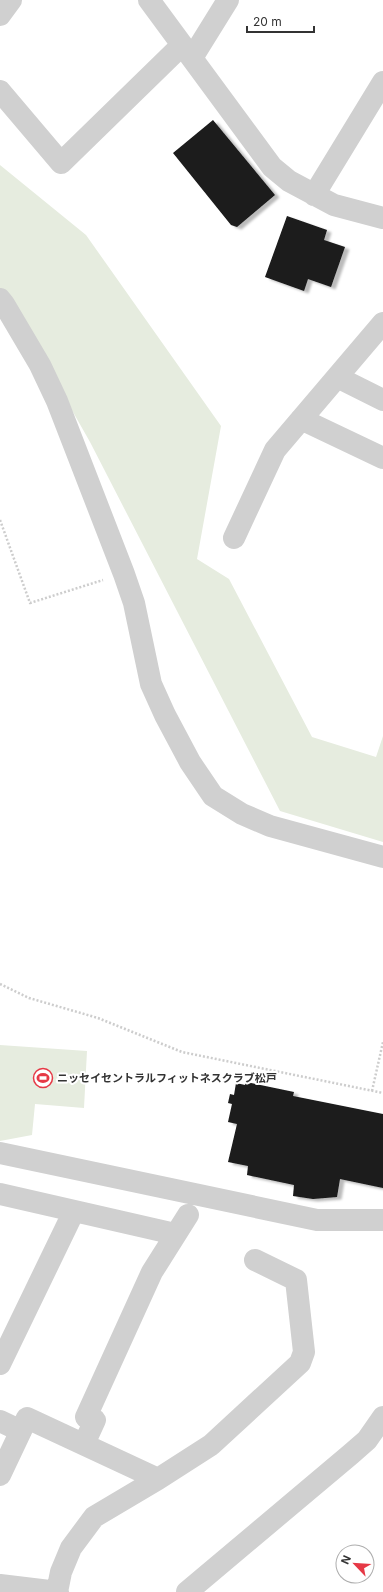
<svg xmlns="http://www.w3.org/2000/svg" width="383" height="1592" font-family="Inter,'Noto Sans JP',sans-serif">
<style>
.green{fill:#e6ecdf}
.building{fill:#1a1a1a;filter:url(#shadow)}
.lines{fill:none;stroke-linecap:round;stroke-linejoin:round}
.path{stroke:#cdcdcd;stroke-width:2.5;stroke-dasharray:2 2;stroke-linecap:butt}
.minor{stroke:#d0d0d0;stroke-width:22}
.labels{text-anchor:middle;dominant-baseline:central;stroke-width:4;stroke-linejoin:round;paint-order:stroke}
.poi-label{font-size:11px;font-weight:bold;fill:#333;stroke:#fff;text-anchor:start}
</style>
<defs>
<filter id="shadow"><feDropShadow dx="4.5" dy="2.5" stdDeviation="1" flood-color="#0004"/></filter>
</defs>
<rect width="100%" height="100%" fill="#fff"/>
<!-- green -->
<path class="green" d="M 0,165 L 86,235 L 221,426 L 197,559 L 229,579 L 312,737 L 376,757 L 383,736 L 383,842 L 280,811 L 90,442 L 6,294 L 0,288 Z
M 0,1045 L 87,1051 L 84,1108 L 35,1104 L 32,1135 L 0,1141 Z"/>
<!-- building -->
<path class="building" d="M 213,120 L 275,195 L 237,227 L 231,225 L 173,153 Z
M 287,216 L 327,230 L 324,240 L 345,247 L 331,287 L 308,279 L 304,291 L 265,277 Z
M 246,1082 L 294,1092 L 293,1096 L 383,1114 L 383,1188 L 340,1179 L 337,1197 L 313,1199 L 293,1196 L 294,1185 L 247,1175 L 248,1166 L 228,1162 L 237,1124 L 228,1122 L 232,1104 L 228,1103 L 230,1094 L 234,1095 L 236,1083 L 245,1085 Z"/>
<g class="lines">
<!-- path -->
<path class="path" d="M 0,520 L 30,603 L 103,580
M 0,984 L 29,998 L 98,1018 L 182,1052 L 383,1093
M 372,1091 L 383,1042"/>
<!-- minor -->
<path class="minor" d="M 149,0 L 272,167 L 289,181 L 334,205 L 383,218
M 0,15 L 11,0
M 192,58 L 228,0
M 0,91 L 61,163 L 182,45
M 314,195 L 383,82
M 0,299 L 4,304 L 40,365 L 57,401 L 124,574 L 134,603 L 151,684 L 165,715 L 190,762 L 213,796 L 242,814 L 270,826 L 383,857
M 337,377 L 383,400
M 301,419 L 383,458
M 234,538 L 275,450 L 383,323
M 0,1153 L 317,1220 L 383,1220
M 0,1194 L 175,1234
M 0,1364 L 74,1211
M 0,1421 L 21,1431
M 84,1444 L 95,1420 L 86,1417 L 152,1272 L 188,1215
M 0,1475 L 27,1418 L 158,1479
M 0,1585 L 58,1592
M 57,1592 L 61,1572 L 71,1548 L 94,1517 L 158,1479 L 211,1445 L 300,1363 L 304,1352 L 296,1280 L 255,1260
M 187,1592 L 351,1454 L 367,1440 L 383,1417"/>
</g>
<!-- icons -->
<defs>
<symbol id="stadium-ring" viewBox="-11 -11 22 22"><circle r="9.5" fill="#fff" stroke="#e63946" stroke-width="1.5"/><path d="M0-5a6.5 5 0 1 0 0 10a6.5 5 0 1 0 0-10ZM-3.5-1.8h7v3.6h-7Z" fill="#e63946"/></symbol>
</defs>
<g fill-rule="evenodd">
<use href="#stadium-ring" x="32" y="1067" width="22" height="22"/>
</g>
<g class="labels">
<!-- poi labels -->
<g class="poi-label">
<text x="57" y="1078">ニッセイセントラルフィットネスクラブ松戸</text>
</g>
</g>
<!-- north arrow -->
<g transform="translate(355 1564) rotate(295)"><circle r="19" fill="#ffffff" stroke="#adadad"/>
<path d="M0-3L7 15L0 10L-7 15Z" fill="#e63946"/>
<text y="-6" font-size="11" font-weight="bold" text-anchor="middle" fill="#333333">N</text>
</g>
<!-- scale -->
<path d="M247 26v6h67v-6" fill="none" stroke="#333333" stroke-width="2"/>
<text x="253" y="26" font-size="12" fill="#333333" stroke="#ffffff" stroke-width="3" paint-order="stroke">20 m</text>
</svg>
